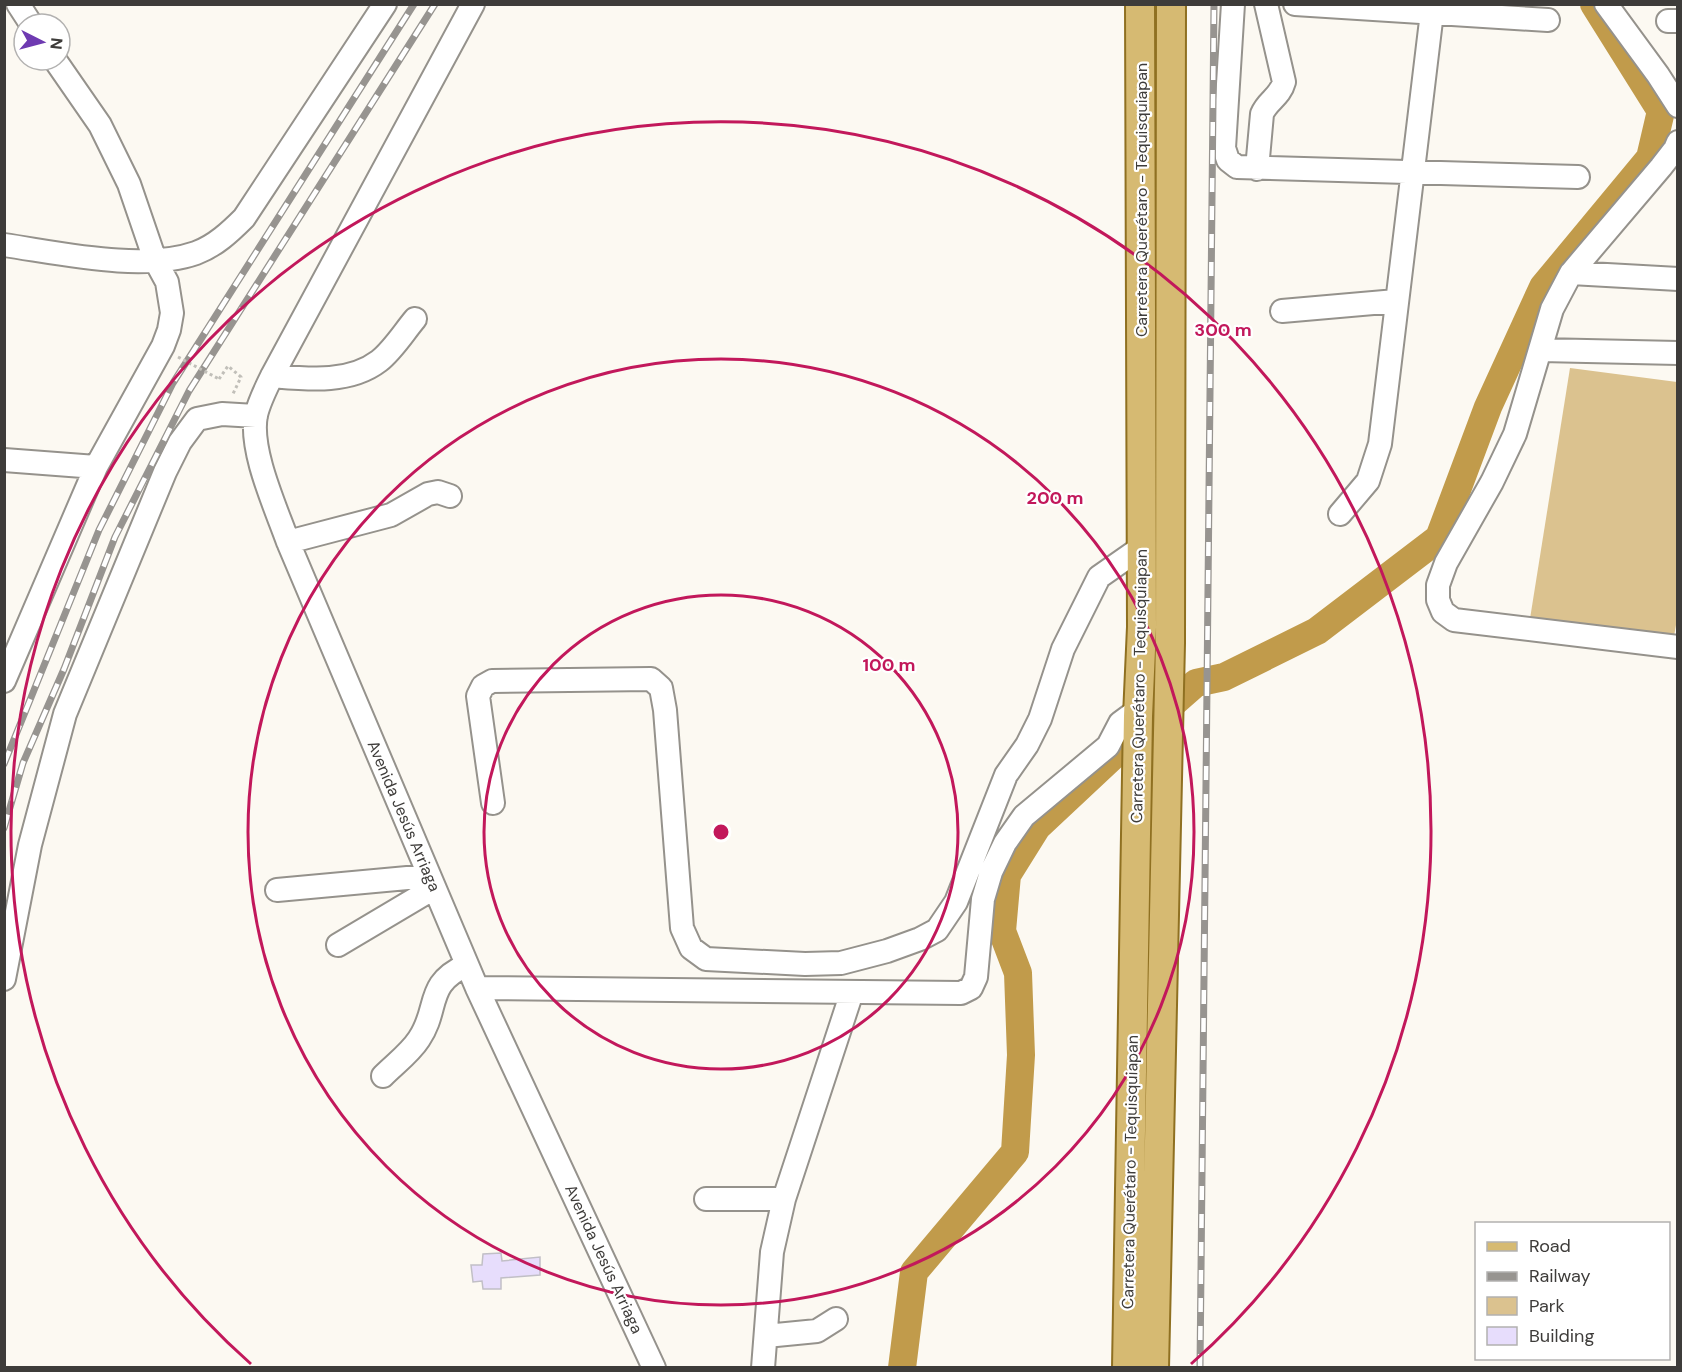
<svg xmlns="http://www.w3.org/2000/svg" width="1682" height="1372" font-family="'DM Sans',sans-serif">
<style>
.green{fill:#dbc28f}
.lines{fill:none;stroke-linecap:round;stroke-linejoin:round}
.river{stroke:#c19b4b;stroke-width:28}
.building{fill:#e7ddfc;stroke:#c1bfc6;stroke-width:1.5}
.minor-casing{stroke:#95928c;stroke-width:26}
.major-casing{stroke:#8f7021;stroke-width:32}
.path{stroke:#c1bfb9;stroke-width:3;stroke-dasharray:3 3;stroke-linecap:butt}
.minor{stroke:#fff;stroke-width:22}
.major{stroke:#d6ba72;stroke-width:28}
.rail-casing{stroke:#979490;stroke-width:7}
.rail{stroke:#fff;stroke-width:4.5;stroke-dasharray:14;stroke-linecap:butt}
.path-bridge{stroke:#c1bfb9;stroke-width:3;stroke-dasharray:3 3;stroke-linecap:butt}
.ring{fill:none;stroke:#c2185b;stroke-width:3}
.labels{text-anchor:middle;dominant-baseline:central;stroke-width:4.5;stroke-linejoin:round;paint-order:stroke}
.street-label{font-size:16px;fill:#3e3c3a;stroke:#fff}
.centre{fill:#c2185b;stroke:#fff;stroke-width:3}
.ring-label{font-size:18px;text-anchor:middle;font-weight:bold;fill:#c2185b;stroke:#fff;stroke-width:4.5;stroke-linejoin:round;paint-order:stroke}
</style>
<rect width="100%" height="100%" fill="#fcf9f2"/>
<!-- green -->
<path class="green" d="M 1570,368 L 1677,382 L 1678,614 L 1674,636 L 1529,625 Z"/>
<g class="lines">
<!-- river -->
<path class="river" d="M 902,1368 L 914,1272 L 1015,1152 L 1021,1055 L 1018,973 L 1002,931 L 1007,875 L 1037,827 L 1115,754 L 1196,683 L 1224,677 L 1317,631 L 1439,538 L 1488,407 L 1543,287 L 1650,158 L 1661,111 L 1594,4"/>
</g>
<!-- building -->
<path class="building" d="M 501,1253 L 502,1261 L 540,1257 L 540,1275 L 501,1278 L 501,1289 L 483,1289 L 482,1281 L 473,1282 L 471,1265 L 482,1265 L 483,1254 Z"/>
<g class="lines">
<defs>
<path id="minor" d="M 18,4 L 31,24
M 473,4 L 272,376 C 266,388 259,402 256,415 C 249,450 276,508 288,542 L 477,988 L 654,1368
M 1233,4 L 1224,148 L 1228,160 L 1237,167 L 1578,177
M 1295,4 L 1548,20
M 1606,4 L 1658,75 L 1678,106
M 1668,21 L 1678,21
M 1678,142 L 1675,149 L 1661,167 L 1571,273 L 1552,309 L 1515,434 L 1492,482 L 1446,563 L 1438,585 L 1438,600 L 1443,612 L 1454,620 L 1678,647
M 1257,169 L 1262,114 C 1267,101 1280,97 1284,82 L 1266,4
M 4,245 C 60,253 142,272 196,253 C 215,246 230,232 244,218 L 385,4
M 1571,273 L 1678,279
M 1282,311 L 1396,301
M 1541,350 L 1678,353
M 272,376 C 307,379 349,384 379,361 C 393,350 404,332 415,319
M 4,460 L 96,467
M 1340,514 L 1368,481 L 1380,444 L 1433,4
M 288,542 L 391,515 L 428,494 L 438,492 L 450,496
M 4,681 L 96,467 L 163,346 L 169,330 L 172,313 L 167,282 L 155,260 L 129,184 L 100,125 L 55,60
M 493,803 L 478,696 L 483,686 L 492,681 L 651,679 L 661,688 L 665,710 L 682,928 L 691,948 L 706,959 L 805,964 L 841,963 L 887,951 L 920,939 L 937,930 L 956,902 L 1006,775 L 1027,745 L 1040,719 L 1063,649 L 1099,577 L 1142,547
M 277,890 L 429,876
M 338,945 L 434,888
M 4,979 L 30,845 L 65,714 L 165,472 L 180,442 L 197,419 L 222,414 L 256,416
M 477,988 L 961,993 L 971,988 L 976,977 L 983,899 L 991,872 L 1005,843 L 1024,816 L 1108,746 L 1120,723 L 1139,709
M 383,1076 C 395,1064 410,1053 419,1039 C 440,1008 424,984 467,965
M 706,1199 L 784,1199
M 766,1336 L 817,1331 L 836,1319
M 763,1368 L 772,1252 L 784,1199 L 852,992"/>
<path id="major" d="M 1127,1368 L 1138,716 L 1142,627 L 1140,4
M 1154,1368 L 1170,643 L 1171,4"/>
</defs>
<!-- minor casing -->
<use href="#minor" class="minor-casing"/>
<!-- major casing -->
<use href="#major" class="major-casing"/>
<!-- path -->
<path class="path" d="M 219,379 L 228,366 L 241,377 L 232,396"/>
<!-- minor -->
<use href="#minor" class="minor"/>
<!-- major -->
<use href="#major" class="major"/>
<defs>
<path id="rail" d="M 4,764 L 99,530 L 173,383 L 414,4
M 4,828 L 23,763 L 64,669 L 115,537 L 189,391 L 435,4
M 1200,1368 L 1214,4"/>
</defs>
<!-- rail casing -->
<use href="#rail" class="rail-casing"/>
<!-- rail -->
<use href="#rail" class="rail"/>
<!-- path-bridge -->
<path class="path-bridge" d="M 178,357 L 219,379"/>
</g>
<!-- distance rings -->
<g class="ring">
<circle cx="721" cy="832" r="237"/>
<circle cx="721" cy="832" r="473"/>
<path d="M251 1364A710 710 0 1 1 1191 1364"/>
</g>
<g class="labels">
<!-- street labels -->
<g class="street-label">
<text transform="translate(1141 200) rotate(-90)">Carretera Querétaro - Tequisquiapan</text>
<text transform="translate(1139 686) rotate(-89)">Carretera Querétaro - Tequisquiapan</text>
<text transform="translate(404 816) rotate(67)">Avenida Jesús Arriaga</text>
<text transform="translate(1130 1172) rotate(-89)">Carretera Querétaro - Tequisquiapan</text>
<text transform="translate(604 1259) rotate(65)">Avenida Jesús Arriaga</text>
</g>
</g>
<circle cx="721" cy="832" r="9" class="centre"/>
<g class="ring-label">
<text x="1223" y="336">300 m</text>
<text x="1055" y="504">200 m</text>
<text x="889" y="671">100 m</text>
</g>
<!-- border -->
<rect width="1682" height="1372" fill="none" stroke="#3e3c3a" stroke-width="12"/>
<!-- legend -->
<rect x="1475" y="1222" width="195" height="138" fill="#ffffff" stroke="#b2b1b0" stroke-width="1.5"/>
<rect x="1487" y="1242" width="30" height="9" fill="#d6ba72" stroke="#b2b1b0" stroke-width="1.5"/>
<text x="1529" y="1252" font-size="18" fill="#3e3c3a">Road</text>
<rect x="1487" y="1272" width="30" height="9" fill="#979490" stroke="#b2b1b0" stroke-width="1.5"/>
<text x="1529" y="1282" font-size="18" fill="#3e3c3a">Railway</text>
<rect x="1487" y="1297" width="30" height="18" fill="#dbc28f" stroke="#b2b1b0" stroke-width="1.5"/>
<text x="1529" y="1312" font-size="18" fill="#3e3c3a">Park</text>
<rect x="1487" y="1327" width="30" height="18" fill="#e7ddfc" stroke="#b2b1b0" stroke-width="1.5"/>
<text x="1529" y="1342" font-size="18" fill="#3e3c3a">Building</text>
<!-- north arrow -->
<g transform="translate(42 42) rotate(96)"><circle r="28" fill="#ffffff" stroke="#b2b1b0" stroke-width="1.5"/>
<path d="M0-4.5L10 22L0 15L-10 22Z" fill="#6e3ab1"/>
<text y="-9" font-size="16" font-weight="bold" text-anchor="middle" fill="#3e3c3a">N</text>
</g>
</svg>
